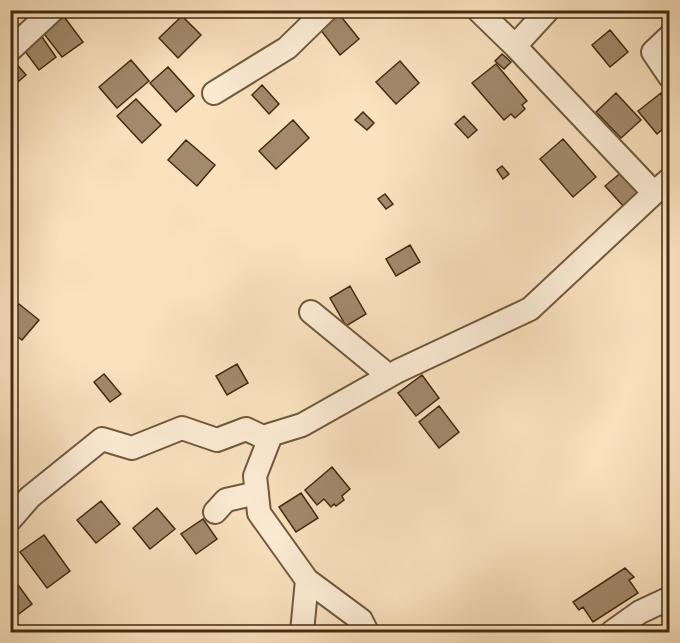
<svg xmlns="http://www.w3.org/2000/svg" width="680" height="643" font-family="'Sorts Mill Goudy',serif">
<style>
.building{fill:#a28a6c;stroke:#432b12;stroke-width:1.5}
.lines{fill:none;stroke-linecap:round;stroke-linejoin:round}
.minor-casing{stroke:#71593d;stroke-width:26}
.minor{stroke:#fcecd5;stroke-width:22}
</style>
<rect width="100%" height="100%" fill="#fae2bf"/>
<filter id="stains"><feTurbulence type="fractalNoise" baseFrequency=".00333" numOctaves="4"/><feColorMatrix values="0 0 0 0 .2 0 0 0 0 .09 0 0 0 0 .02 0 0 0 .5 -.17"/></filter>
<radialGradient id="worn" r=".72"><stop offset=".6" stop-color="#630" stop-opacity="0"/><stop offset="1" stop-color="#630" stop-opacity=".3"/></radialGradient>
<!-- building -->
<path class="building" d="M 62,14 L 83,42 L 62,57 L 41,30 Z
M 339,14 L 359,39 L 340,55 L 320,29 Z
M 182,16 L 201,35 L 178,58 L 159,38 Z
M 610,30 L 628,52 L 610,67 L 592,45 Z
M 42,37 L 56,57 L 39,70 L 24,50 Z
M 502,54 L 511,62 L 504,69 L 495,61 Z
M 13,60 L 26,75 L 12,87 L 10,85 L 10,63 Z
M 131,60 L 149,81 L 117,108 L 99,87 Z
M 400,61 L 419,83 L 396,104 L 376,82 Z
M 496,64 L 527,101 L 522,105 L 525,109 L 515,118 L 511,114 L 504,120 L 472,83 Z
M 168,67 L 194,96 L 176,112 L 150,83 Z
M 262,85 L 279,104 L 269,114 L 252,95 Z
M 616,93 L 641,120 L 621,138 L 596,112 Z
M 661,93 L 667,101 L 670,99 L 670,123 L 657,134 L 638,111 Z
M 136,99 L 161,125 L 142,143 L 117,116 Z
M 363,112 L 374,123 L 367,130 L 355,120 Z
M 464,116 L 477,130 L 468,138 L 455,124 Z
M 293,120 L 309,138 L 276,169 L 259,151 Z
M 563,139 L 596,177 L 573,197 L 540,159 Z
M 186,140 L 215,165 L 197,186 L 168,160 Z
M 502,166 L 509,174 L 503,179 L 497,170 Z
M 623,171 L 646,190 L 625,208 L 605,186 Z
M 385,194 L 393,204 L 386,209 L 378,199 Z
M 410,245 L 420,262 L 396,276 L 386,259 Z
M 350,286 L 366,314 L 346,326 L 330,298 Z
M 19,304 L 39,320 L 22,340 L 10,331 L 10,313 Z
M 237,364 L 248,383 L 227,395 L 216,376 Z
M 104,374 L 121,394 L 110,402 L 94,382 Z
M 422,375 L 439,398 L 416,416 L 398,393 Z
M 439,406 L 459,432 L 439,448 L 419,422 Z
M 332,467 L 350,489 L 342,496 L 344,500 L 336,506 L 334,504 L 331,507 L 324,499 L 317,505 L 305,490 Z
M 301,493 L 318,518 L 296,532 L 279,507 Z
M 101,501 L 120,524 L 96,543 L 77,520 Z
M 157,508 L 175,529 L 150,549 L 133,528 Z
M 203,519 L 217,539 L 196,554 L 181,534 Z
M 44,535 L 70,571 L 47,588 L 20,552 Z
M 625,568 L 634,577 L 629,580 L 638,593 L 593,622 L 583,607 L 579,610 L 573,602 Z
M 10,574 L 32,604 L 12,619 L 10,617 Z"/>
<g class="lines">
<defs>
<path id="minor" d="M 478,10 L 515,46 L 654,193 L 670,179
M 670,36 L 653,52 L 670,77
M 515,46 L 548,10
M 10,50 L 53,10
M 214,93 L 287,48 L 326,10
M 311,312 L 389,376
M 271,435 L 255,476 L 259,513 L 307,580 L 361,620 L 367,632
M 215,512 L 226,500 L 257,493
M 10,520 L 30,497 L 102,439 L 132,448 L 182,428 L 217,440 L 246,429 L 263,437 L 302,425 L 398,371 L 530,309 L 654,193
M 302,632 L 307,580
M 612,632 L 640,612 L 670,598"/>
</defs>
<!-- minor casing -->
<use href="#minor" class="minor-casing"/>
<!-- minor -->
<use href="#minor" class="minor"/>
</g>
<!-- margin -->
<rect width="680" height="643" fill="none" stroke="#fae2bf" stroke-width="36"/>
<rect x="12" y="12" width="656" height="619" fill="none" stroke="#432b12" stroke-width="3"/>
<rect x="18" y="18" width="644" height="607" fill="none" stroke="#432b12" stroke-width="1.5"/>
<rect width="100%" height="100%" filter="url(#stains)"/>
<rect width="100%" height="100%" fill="url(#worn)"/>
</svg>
